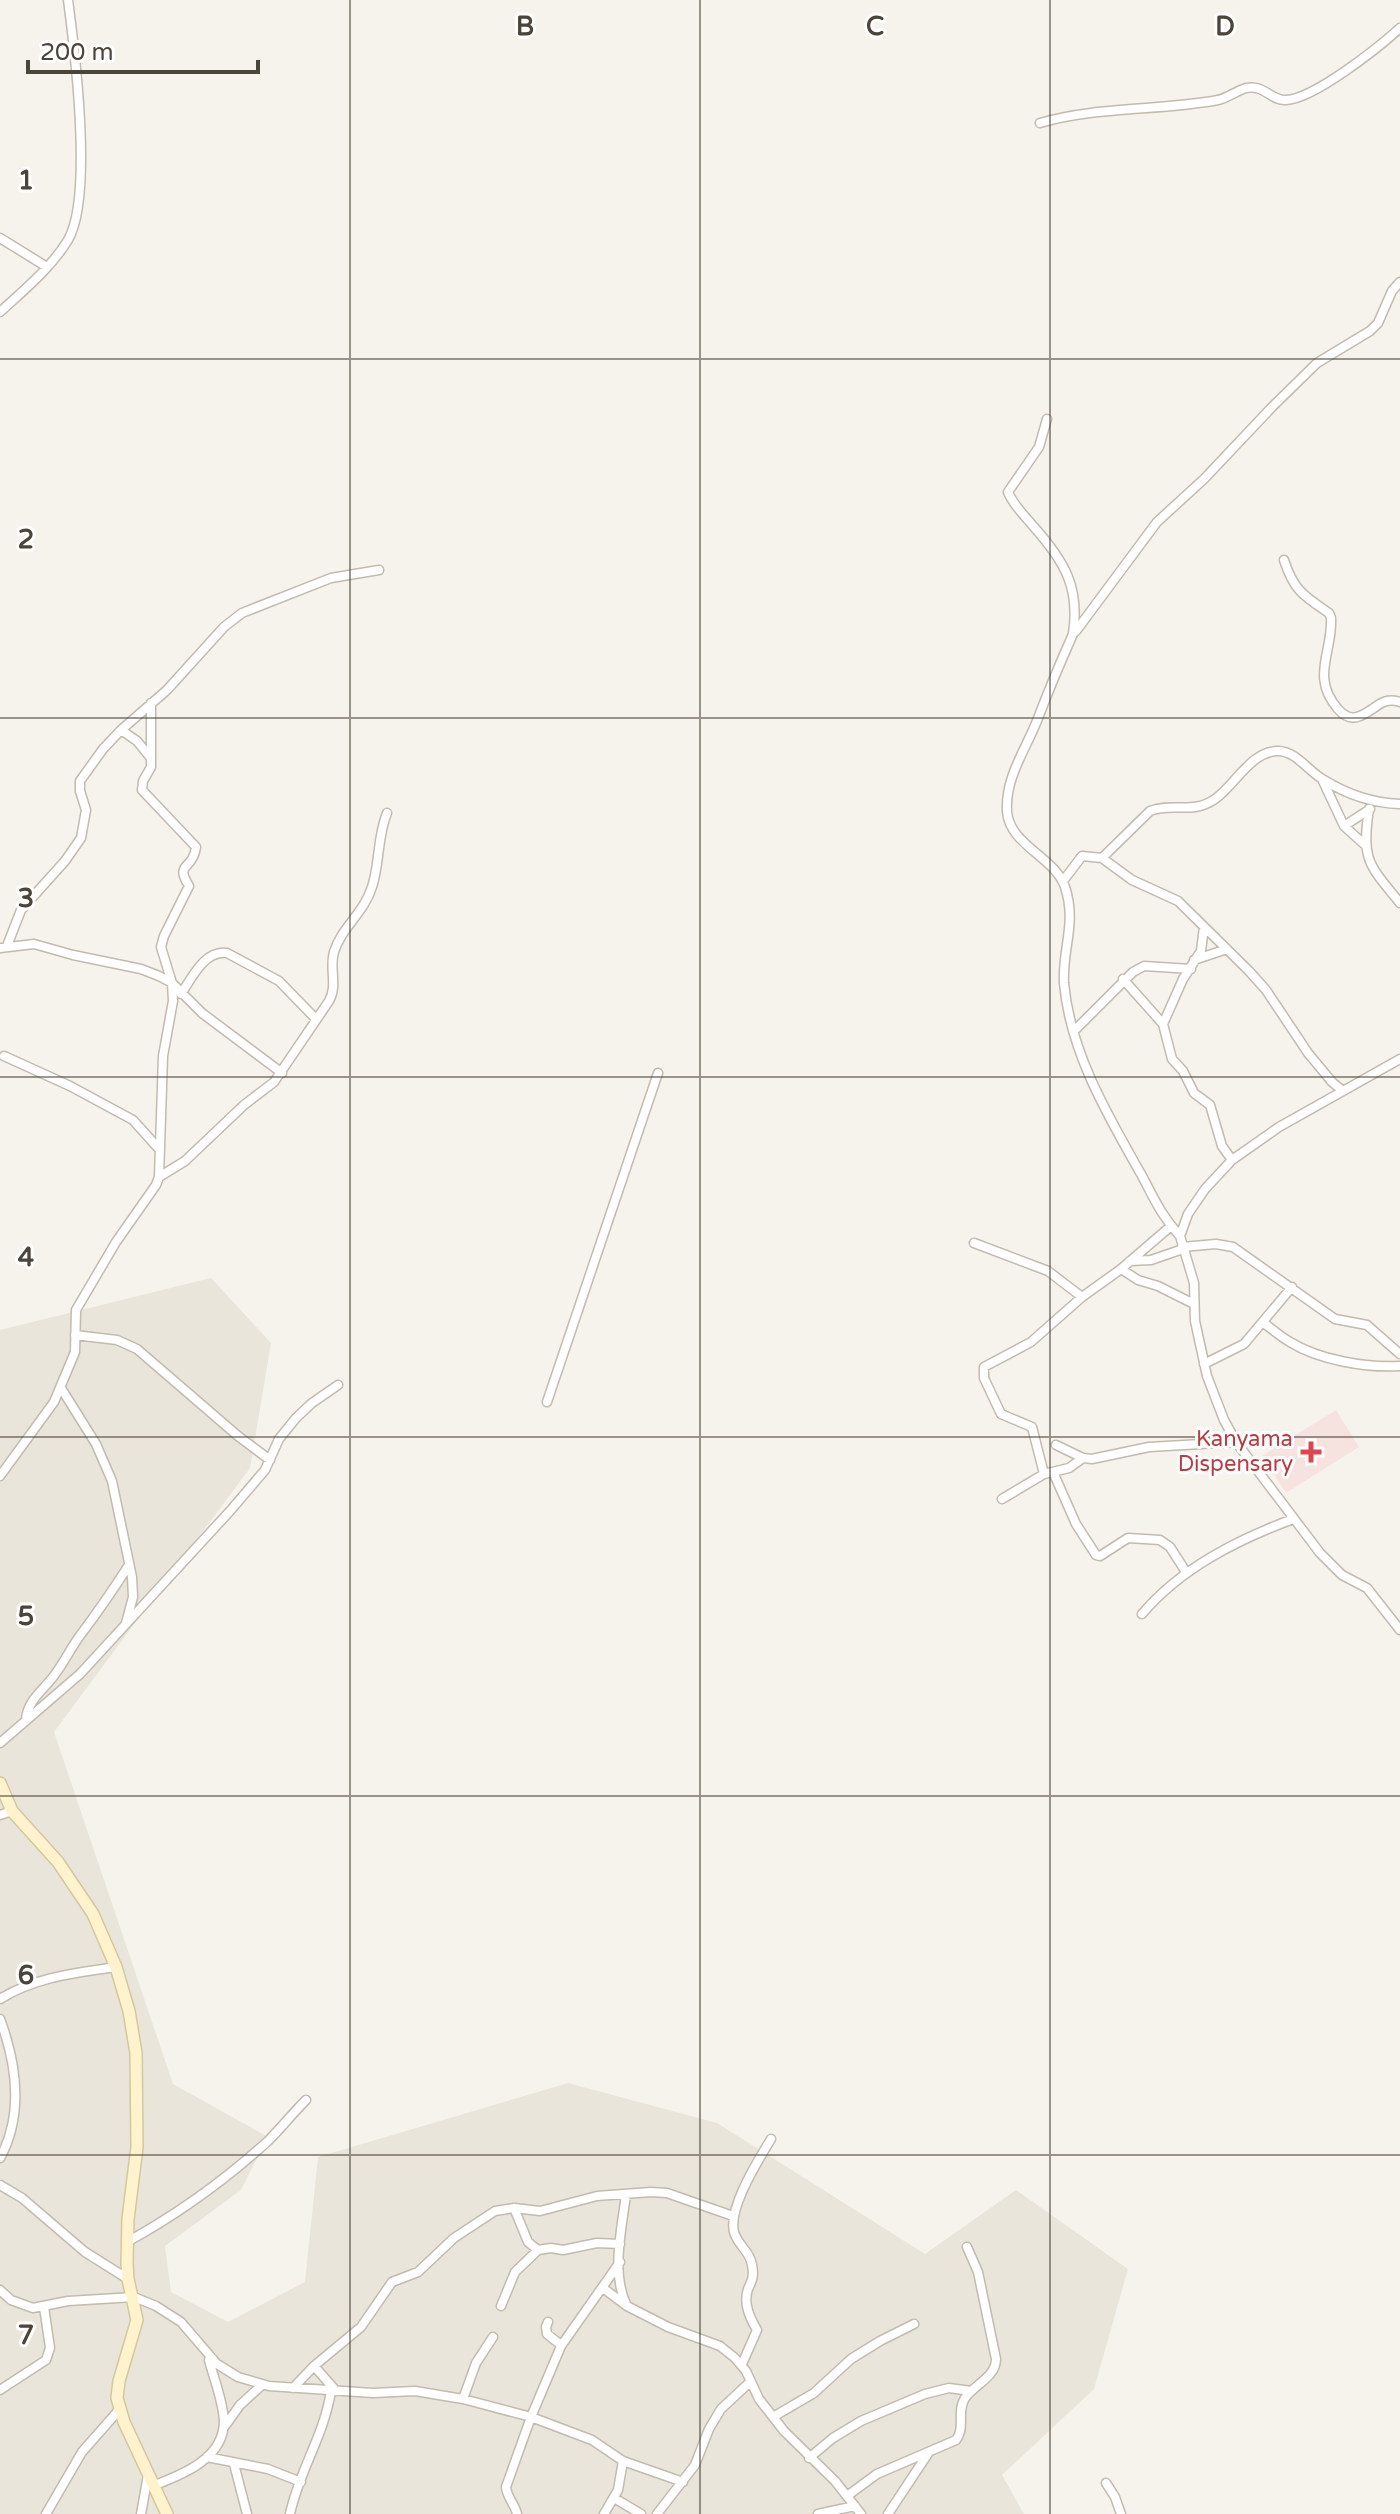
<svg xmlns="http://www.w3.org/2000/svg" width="1400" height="2514" font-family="'Varela Round',sans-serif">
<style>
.residential{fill:#eae5da}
.medical{fill:#f6e3e0}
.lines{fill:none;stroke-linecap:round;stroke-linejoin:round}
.street-casing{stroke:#c2bbae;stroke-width:11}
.secondary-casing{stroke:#d6c79b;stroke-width:14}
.street{stroke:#fff;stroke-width:8}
.secondary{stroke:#fff3cd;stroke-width:11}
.grid{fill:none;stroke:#4b4439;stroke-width:2;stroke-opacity:0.55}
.health-dot{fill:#e0444e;stroke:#fff;stroke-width:3}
.labels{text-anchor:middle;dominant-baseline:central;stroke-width:6;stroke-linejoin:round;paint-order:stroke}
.health-label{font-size:22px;fill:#be3a42;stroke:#fff;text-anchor:end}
.grid-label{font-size:26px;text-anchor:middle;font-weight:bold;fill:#4b4439;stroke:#fff;stroke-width:6;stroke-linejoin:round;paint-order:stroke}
</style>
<rect width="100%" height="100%" fill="#f6f3ec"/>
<!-- residential -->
<path class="residential" d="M 211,1278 L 271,1343 L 250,1468 L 54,1732 L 173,2084 L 268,2137 L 241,2190 L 165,2246 L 171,2292 L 228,2322 L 305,2282 L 318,2157 L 568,2083 L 717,2123 L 925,2254 L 1016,2190 L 1128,2269 L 1094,2389 L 1002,2475 L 1024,2514 L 0,2514 L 0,1330 Z"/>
<!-- medical -->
<path class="medical" d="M 1336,1410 L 1359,1447 L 1286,1493 L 1262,1456 Z"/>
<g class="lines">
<defs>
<path id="street" d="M 1040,123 C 1098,106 1160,111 1218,100 C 1228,98 1236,91 1246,88 C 1264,84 1271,101 1286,100 C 1314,99 1379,47 1400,28
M 0,238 L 47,267
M 0,312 C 24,290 51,268 68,240 C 93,197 75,52 68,0
M 1047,419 L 1039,447 L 1008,492 C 1013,505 1025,516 1034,527 C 1065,562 1080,588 1073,634 C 1061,661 1050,687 1040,713 C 1029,745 1005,775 1007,811 C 1009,845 1055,857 1065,887 C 1077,923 1062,949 1064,983 C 1070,1052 1108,1116 1141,1174 C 1154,1198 1160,1214 1180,1236
M 1284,560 C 1294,591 1304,596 1329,613 L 1331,618 C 1333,652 1310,677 1338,709 C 1344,716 1351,720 1360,716 C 1376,710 1381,696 1400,702
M 1076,631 L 1157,522 L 1204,479 L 1273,406 L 1317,363 L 1370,331 L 1378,323 L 1392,291 L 1400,282
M 121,730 L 137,741 L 150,757
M 1322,779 L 1344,826 L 1364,844
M 1369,809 C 1361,860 1369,865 1400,903
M 1344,826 L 1370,809
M 1102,858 L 1150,811 C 1173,802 1192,815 1215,799 C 1235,785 1251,751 1278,751 C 1296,751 1309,772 1324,780 C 1348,795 1372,803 1400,804
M 1063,881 L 1082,856 L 1102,858 L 1132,880 L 1178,901 L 1249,971 L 1266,990 L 1308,1053 L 1332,1082 L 1343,1091
M 7,946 L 21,910 L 65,861 L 81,838 L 86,810 L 80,791 L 80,781 L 103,749 L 121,730 L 167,690 L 224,627 L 242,613 L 331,578 L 379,570
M 0,948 L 34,944 L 73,955 L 141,969 L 159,976 L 172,983 L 202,1013 L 282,1073
M 1194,960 L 1227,949
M 1123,979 L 1163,1024 L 1172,1059 L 1183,1071 L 1194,1093 L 1210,1105 L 1222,1146 L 1232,1160
M 181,994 C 192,978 204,950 227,953 L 279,981 L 316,1019
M 1163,1024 L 1183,979 L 1201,951 L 1204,927
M 1075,1030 L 1133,972 L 1144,966 L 1191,969
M 4,1056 L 70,1086 L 133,1120 L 159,1149
M 1400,1059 L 1279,1127 L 1232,1160 L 1205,1189 L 1188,1214 L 1180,1236 L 1194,1283 L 1195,1321 L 1207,1376 L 1224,1420 L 1236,1442 L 1320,1553 L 1342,1575 L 1367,1588 L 1400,1630
M 159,1177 L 185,1161 L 244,1105 L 274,1082 L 329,1001 C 338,985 329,969 334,952 C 341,928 364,913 372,887 C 380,863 377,837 387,813
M 974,1243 L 1048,1271 L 1082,1297
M 1182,1247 L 1216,1244 L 1233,1247 L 1335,1319 L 1367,1325 L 1400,1354
M 1130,1261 L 1151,1260 L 1183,1249
M 1121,1269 L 1138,1280 L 1158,1286 L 1194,1304
M 1264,1323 C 1273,1330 1281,1337 1290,1342 C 1319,1360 1366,1368 1400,1366
M 75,1335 L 117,1340 L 137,1349 L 238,1436 L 270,1460
M 1204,1364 L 1244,1344 L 1292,1287
M 61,1388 L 96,1444 L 112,1481 L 132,1577 L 133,1597 L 126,1623
M 547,1402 L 658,1073
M 1056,1445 L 1083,1458 L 1092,1459 L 1149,1447 L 1236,1442
M 1053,1472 L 1076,1524 L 1096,1555 L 1100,1556 L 1128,1538 L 1160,1540 L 1170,1547 L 1186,1572
M 1044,1474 L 1032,1427 L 1001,1414 L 984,1378 L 984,1367 L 1031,1342 L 1082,1297 L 1121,1269 L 1171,1226
M 0,1476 L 54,1402 L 75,1352 L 76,1310 L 116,1242 L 156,1185 L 159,1177 L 163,1056 L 173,1001 L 172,983 L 161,947 L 164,936 L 189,886 C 174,862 193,871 196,847 L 142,790 L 143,781 L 151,767 L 151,703
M 1002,1499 L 1044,1474 L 1069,1468 L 1083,1458
M 1142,1614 C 1181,1568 1237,1540 1293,1519
M 26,1719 C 28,1699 45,1689 56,1673 C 64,1662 71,1648 79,1637 C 97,1613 113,1590 129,1565
M 0,1743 L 80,1674 L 230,1511 L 265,1470 L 279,1439 L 296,1418 L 312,1403 L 338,1385
M 0,1815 L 12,1811
M 0,1999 C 35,1977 75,1973 116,1967
M 0,2019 C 17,2065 24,2114 0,2158
M 0,2185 L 22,2198 L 85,2252 L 128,2279
M 514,2208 L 528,2242 L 538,2250
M 127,2242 C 178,2214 225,2180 268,2141 C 281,2128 293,2113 306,2100
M 603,2288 L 627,2306 L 668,2327 L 720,2346 L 735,2358 L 746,2371 L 759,2399 L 784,2431 L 835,2481 L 861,2514
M 0,2290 L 11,2300 L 33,2308 L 68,2301 L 134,2297 L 156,2306 L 181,2322 L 217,2364 L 238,2377 L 269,2386 L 373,2393 L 415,2391 L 463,2399 L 531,2417 L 592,2440 L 623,2461 L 683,2482
M 626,2304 C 611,2272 622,2228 626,2194
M 501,2306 L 515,2272 L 538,2250 L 551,2248 L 563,2250 L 597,2243 L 620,2244
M 548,2322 L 546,2327 L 547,2334 L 561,2345
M 742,2364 L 757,2330 C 750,2318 743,2304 748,2289 C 751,2282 753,2281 753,2272 C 751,2250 742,2251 735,2235 C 725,2212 759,2159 771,2139
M 314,2366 L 336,2391
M 293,2388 L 314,2366 L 361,2327 L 392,2282 L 418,2272 L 454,2238 L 495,2211 L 514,2208 L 540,2211 L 597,2196 L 651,2192 L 667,2193 L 733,2216
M 0,2390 L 46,2360 L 50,2348 L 44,2307
M 463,2399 L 476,2363 L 493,2337
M 773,2417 L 814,2393 L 851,2359 L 880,2341 L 914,2324
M 225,2426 L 240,2405 L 262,2385
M 207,2457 L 268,2469 L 301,2482
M 809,2458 L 833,2438 L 861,2421 L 925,2394 L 949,2388 L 971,2391
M 234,2464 L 247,2514
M 1106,2483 L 1115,2497 L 1121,2514
M 155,2485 C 184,2474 224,2458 224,2421 C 223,2401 214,2379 209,2360
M 847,2496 L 877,2474 L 956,2440 C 966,2427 956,2412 965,2398 C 975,2384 996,2377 996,2359 L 978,2272 L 967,2247
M 614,2498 L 641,2514
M 46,2514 L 82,2452 L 119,2410
M 141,2514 L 148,2475
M 290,2514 C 299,2471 324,2436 331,2391
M 517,2514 C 515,2504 507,2498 506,2487 L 531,2417 L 561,2346 L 620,2262
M 604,2514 L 618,2490 L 623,2461
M 657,2514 L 695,2465 L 709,2429 L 721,2409 L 750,2382
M 818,2514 L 855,2506
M 888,2514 L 929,2452"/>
<path id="secondary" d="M 0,1783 L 12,1811 L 58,1862 L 93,1914 L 116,1967 L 129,2011 L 136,2053 L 137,2147 L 128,2219 L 127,2264 L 128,2279 L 137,2320 L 119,2381 L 117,2398 L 124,2422 L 167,2514"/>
</defs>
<!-- street casing -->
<use href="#street" class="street-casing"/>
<!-- secondary casing -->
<use href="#secondary" class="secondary-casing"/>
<!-- street -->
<use href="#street" class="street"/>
<!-- secondary -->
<use href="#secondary" class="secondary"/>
</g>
<!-- grid -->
<path class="grid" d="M 350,0 L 350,2514M 700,0 L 700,2514M 1050,0 L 1050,2514M 0,359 L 1400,359M 0,718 L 1400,718M 0,1077 L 1400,1077M 0,1437 L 1400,1437M 0,1796 L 1400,1796M 0,2155 L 1400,2155"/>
<!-- markers -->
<path class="health-dot" d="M1307 1440h8v8h8v8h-8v8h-8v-8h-8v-8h8z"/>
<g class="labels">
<!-- health labels -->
<g class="health-label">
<text x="1293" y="1439">Kanyama<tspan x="1293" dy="25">Dispensary</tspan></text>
</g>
</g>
<g class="grid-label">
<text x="525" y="35">B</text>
<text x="875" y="35">C</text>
<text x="1225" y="35">D</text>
<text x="26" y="189">1</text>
<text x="26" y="548">2</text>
<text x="26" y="907">3</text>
<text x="26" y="1266">4</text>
<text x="26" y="1625">5</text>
<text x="26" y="1984">6</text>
<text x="26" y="2344">7</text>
</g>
<!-- scale -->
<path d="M28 60v12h230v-12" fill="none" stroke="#4b4439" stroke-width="4"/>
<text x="40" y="60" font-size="24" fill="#4b4439" stroke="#ffffff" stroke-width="6" paint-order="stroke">200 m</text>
</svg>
